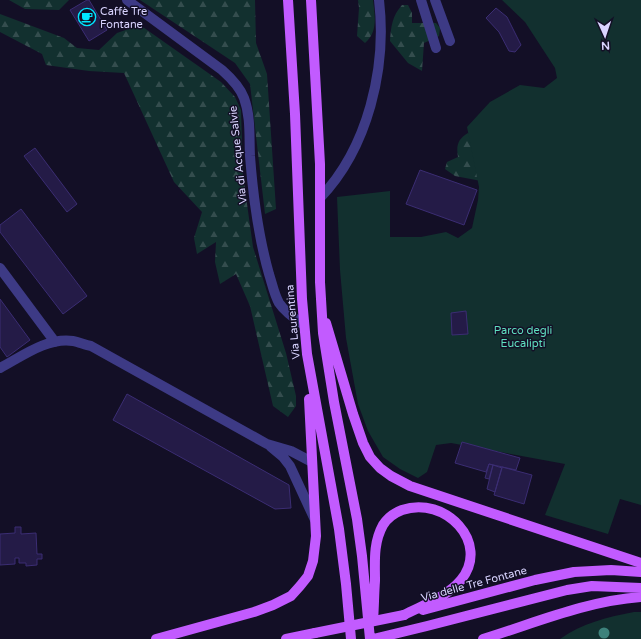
<svg xmlns="http://www.w3.org/2000/svg" width="641" height="639" font-family="'Varela Round',sans-serif">
<style>
.forest{fill:url(#forest-firs)}
.park{fill:#12302f}
.building{fill:#241b47;stroke:#3b2d73}
.lines{fill:none;stroke-linecap:round;stroke-linejoin:round}
.minor{stroke:#3d3a85;stroke-width:10}
.major{stroke:#c25bff;stroke-width:10}
.major-bridge{stroke:#c25bff;stroke-width:10}
.tree{fill:#3d827b}
.labels{text-anchor:middle;dominant-baseline:central;stroke-width:3;stroke-linejoin:round;paint-order:stroke}
.poi-label{font-size:11px;fill:#d9d4ff;stroke:#130f26;text-anchor:start}
.street-label{font-size:11px;fill:#d9d4ff;stroke:#130f26}
.park-label{font-size:11px;fill:#5fe0c0;stroke:#130f26}
</style>
<defs>
<pattern id="forest-firs" width="22" height="20" patternUnits="userSpaceOnUse"><rect width="22" height="20" fill="#12302f"/><path d="M5 1l3.5 6h-7zM16 11l3.5 6h-7z" fill="#344d4e"/></pattern>
</defs>
<rect width="100%" height="100%" fill="#130f26"/>
<!-- forest -->
<path class="forest" d="M 9,0 L 69,0 L 59,10 L 25,9 Z
M 140,0 L 255,0 L 256,43 L 267,74 L 276,209 L 265,214 L 250,84 L 235,63 Z
M 358,0 L 373,0 C 375,16 378,32 365,43 L 357,36 L 359,8 Z
M 402,5 L 408,5 L 412,13 L 412,23 L 436,23 L 440,28 L 439,36 L 424,43 L 422,71 L 408,63 L 390,41 C 391,27 392,16 402,5 Z
M 0,14 L 64,38 L 77,48 L 99,50 L 117,33 L 140,25 L 221,82 L 235,97 L 241,110 L 243,175 L 253,247 L 286,353 L 296,396 L 296,406 L 288,417 L 273,406 L 250,306 L 236,274 L 220,284 L 215,262 L 216,242 L 197,254 L 194,238 L 202,212 L 174,182 L 124,73 L 89,71 L 46,65 L 42,54 L 0,32 Z
M 468,133 L 476,139 L 497,184 L 455,176 L 445,169 L 447,162 L 458,157 C 456,145 458,139 468,133 Z"/>
<!-- park -->
<path class="park" d="M 502,0 L 641,0 L 641,505 L 620,499 L 608,534 L 545,515 L 565,464 L 451,443 L 436,445 L 427,472 L 418,478 L 400,469 L 383,457 L 368,431 L 358,404 L 346,338 L 340,270 L 337,197 L 390,191 L 390,237 L 421,237 L 446,232 L 458,238 L 472,228 L 478,200 L 479,187 L 467,127 L 490,102 L 520,85 L 544,88 L 557,78 L 555,68 L 525,22 Z
M 634,612 L 641,612 L 641,639 L 560,639 C 582,623 608,617 634,612 Z"/>
<!-- building -->
<path class="building" d="M 87,0 L 89,0 L 107,30 L 89,41 L 70,10 Z
M 496,8 L 507,17 L 521,45 L 515,52 L 509,51 L 499,32 L 486,18 Z
M 35,148 L 77,204 L 67,212 L 24,156 Z
M 420,170 L 477,190 L 464,225 L 406,204 Z
M 21,209 L 87,296 L 63,314 L 0,232 L 0,225 Z
M 0,299 L 30,340 L 7,357 L 0,347 Z
M 466,311 L 468,334 L 452,335 L 451,313 Z
M 127,394 L 289,485 L 291,508 L 275,509 L 113,420 Z
M 462,442 L 520,458 L 516,470 L 489,464 L 486,472 L 455,463 Z
M 489,464 L 493,465 L 489,479 L 485,478 Z
M 493,465 L 502,468 L 495,492 L 487,489 Z
M 502,467 L 532,475 L 524,504 L 494,495 Z
M 15,527 L 21,527 L 21,534 L 36,533 L 37,554 L 42,554 L 42,559 L 37,559 L 37,565 L 26,566 L 26,563 L 19,563 L 19,558 L 15,558 L 15,564 L 0,565 L 0,534 L 15,533 Z"/>
<g class="lines">
<!-- minor -->
<path class="minor" d="M 127,0 L 222,70 C 231,78 240,87 244,98 C 251,117 249,137 250,156 C 253,196 258,235 269,274 C 272,283 274,294 279,303 C 285,312 295,319 304,325
M 421,0 L 436,48
M 435,0 L 450,41
M 320,198 C 368,148 387,68 379,0
M 0,268 L 55,342
M 0,368 C 21,357 47,337 73,341 C 79,342 85,345 91,346 L 267,444 L 291,451 L 312,462
M 271,447 L 283,457 L 290,466 L 315,520"/>
<!-- major -->
<path class="major" d="M 288,0 L 295,114 L 302,299 L 307,354 L 339,529 L 346,584 L 351,639
M 311,0 L 320,164 L 320,282 L 323,333 L 334,402 L 357,519 L 362,556 L 370,639
M 326,323 L 353,414 L 363,443 L 370,457 L 380,468 L 391,476 L 410,486 L 641,563
M 423,610 L 535,580 L 574,572 L 611,570 L 641,572
M 373,621 C 374,608 374,595 375,581 C 375,562 373,543 383,525 C 388,517 394,513 402,510 C 445,495 491,543 461,580 C 447,597 423,605 404,615
M 156,639 L 254,612 L 273,605 L 291,596 L 300,586 L 308,576 L 313,561 L 316,536 L 309,399
M 286,639 L 315,633
M 373,639 L 427,626 L 567,590 L 592,586 L 641,588
M 483,639 C 535,623 586,601 641,597"/>
<!-- major-bridge -->
<path class="major-bridge" d="M 315,633 L 404,615"/>
</g>
<!-- trees -->
<circle class="tree" cx="604" cy="633" r="5.5"/>
<!-- icons -->
<defs>
<symbol id="cafe-ring" viewBox="-11 -11 22 22"><circle r="9.5" fill="#130f26" stroke="#00e5ff" stroke-width="1.5"/><path d="M-5.5-4.5H6V0H3Q3 3.5 0 3.5H-2.5Q-5.5 3.5-5.5 0ZM3-3.2v2h1.7v-2ZM-6 4.5H4V6H-6Z" fill="#00e5ff"/></symbol>
</defs>
<g fill-rule="evenodd">
<use href="#cafe-ring" x="77" y="7" width="20" height="20"/>
</g>
<g class="labels">
<!-- poi labels -->
<g class="poi-label">
<text x="100" y="11">Caffè Tre<tspan x="100" dy="13">Fontane</tspan></text>
</g>
<!-- street labels -->
<g class="street-label">
<text transform="translate(238 155) rotate(-96)">Via di Acque Salvie</text>
<text transform="translate(293 322) rotate(-95)">Via Laurentina</text>
<text transform="translate(474 584) rotate(-15)">Via delle Tre Fontane</text>
</g>
<!-- park labels -->
<g class="park-label">
<text x="523" y="330">Parco degli<tspan x="523" dy="13">Eucalipti</tspan></text>
</g>
</g>
<!-- north arrow -->
<g transform="translate(605 36) rotate(177)" stroke="#130f26" stroke-width="3" paint-order="stroke">
<path d="M0-3L7 15L0 10L-7 15Z" fill="#d9d4ff"/>
<text y="-6" font-size="11" font-weight="bold" text-anchor="middle" fill="#d9d4ff">N</text>
</g>
</svg>
